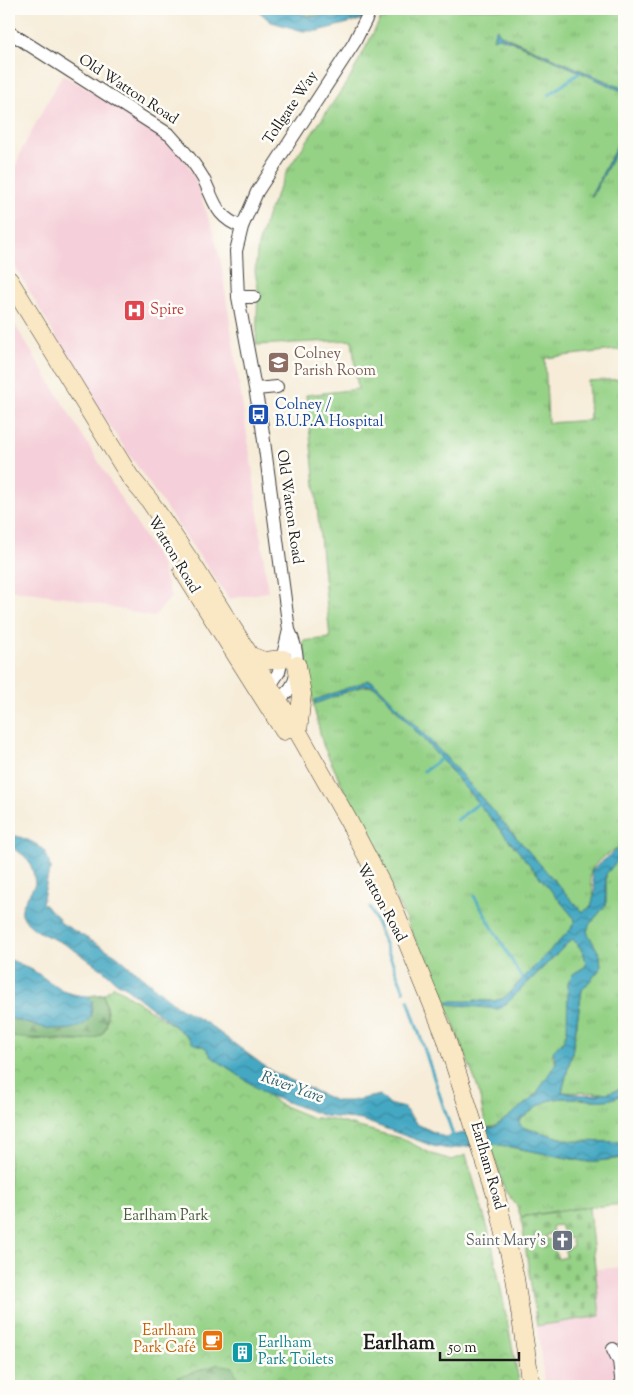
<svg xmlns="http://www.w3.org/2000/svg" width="633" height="1395" font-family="'Sorts Mill Goudy',serif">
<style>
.built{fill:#f5cfd9}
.grass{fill:url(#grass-tufts);stroke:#587751}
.forest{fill:url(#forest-firs);stroke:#4a6848}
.cemetery{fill:url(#cemetery-stones);stroke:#587751;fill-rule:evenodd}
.park{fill:url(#park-crowns);stroke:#587751}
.water{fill:url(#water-waves);stroke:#306270}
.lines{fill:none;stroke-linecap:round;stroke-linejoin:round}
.stream{stroke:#44a8c3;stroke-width:3}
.minor-casing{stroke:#3d3b38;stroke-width:14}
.secondary-casing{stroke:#3d3b38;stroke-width:19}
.minor{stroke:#fff;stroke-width:12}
.secondary{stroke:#fae7c3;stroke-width:18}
.labels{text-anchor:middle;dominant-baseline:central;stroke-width:5;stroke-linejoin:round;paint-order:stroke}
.street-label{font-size:15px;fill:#1c1c1c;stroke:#fdfcf7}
.health-label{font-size:15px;fill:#be3a42;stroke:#fdfcf7;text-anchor:start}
.education-label{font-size:15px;fill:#785e54;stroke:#fdfcf7;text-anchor:start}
.transit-label{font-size:15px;fill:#164399;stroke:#fdfcf7;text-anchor:start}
.park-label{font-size:15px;fill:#465c41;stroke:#fdfcf7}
.worship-label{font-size:15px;fill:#5b616d;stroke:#fdfcf7;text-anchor:end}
.food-label{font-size:15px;fill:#c56008;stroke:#fdfcf7;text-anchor:end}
.culture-label{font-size:15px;fill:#0d838f;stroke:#fdfcf7;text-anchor:start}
.water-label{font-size:16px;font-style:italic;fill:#306270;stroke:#fdfcf7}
.district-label{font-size:20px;font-weight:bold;fill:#1c1c1c;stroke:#fdfcf7}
</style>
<defs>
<pattern id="grass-tufts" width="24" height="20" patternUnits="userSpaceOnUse" patternTransform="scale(1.25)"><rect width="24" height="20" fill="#95d286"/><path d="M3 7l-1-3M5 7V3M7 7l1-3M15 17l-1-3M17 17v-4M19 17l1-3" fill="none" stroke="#80b473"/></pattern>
<pattern id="forest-firs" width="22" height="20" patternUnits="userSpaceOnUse" patternTransform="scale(1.25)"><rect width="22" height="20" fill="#78b473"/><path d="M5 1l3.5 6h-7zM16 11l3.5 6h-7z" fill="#62925e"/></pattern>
<pattern id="cemetery-stones" width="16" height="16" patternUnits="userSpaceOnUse" patternTransform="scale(1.25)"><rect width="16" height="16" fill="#95d286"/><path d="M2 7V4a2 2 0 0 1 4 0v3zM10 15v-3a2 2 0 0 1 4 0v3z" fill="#80b473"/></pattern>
<pattern id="park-crowns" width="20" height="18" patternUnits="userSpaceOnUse" patternTransform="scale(1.25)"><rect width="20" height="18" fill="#95d286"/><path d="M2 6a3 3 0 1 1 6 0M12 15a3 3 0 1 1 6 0" fill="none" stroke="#80b473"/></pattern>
<pattern id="water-waves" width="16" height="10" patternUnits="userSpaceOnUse" patternTransform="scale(1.25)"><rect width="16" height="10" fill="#44a8c3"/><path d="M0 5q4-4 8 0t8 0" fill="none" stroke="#38889e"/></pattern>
</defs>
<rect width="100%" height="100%" fill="#fdfcf7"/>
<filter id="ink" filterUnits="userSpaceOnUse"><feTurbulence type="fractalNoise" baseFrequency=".02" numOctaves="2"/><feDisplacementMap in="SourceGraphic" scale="10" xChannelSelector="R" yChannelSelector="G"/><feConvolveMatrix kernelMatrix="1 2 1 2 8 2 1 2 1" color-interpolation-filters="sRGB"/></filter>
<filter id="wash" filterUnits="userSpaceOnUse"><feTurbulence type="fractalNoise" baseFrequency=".0096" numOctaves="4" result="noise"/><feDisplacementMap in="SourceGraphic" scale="20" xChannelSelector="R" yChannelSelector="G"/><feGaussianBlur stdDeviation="1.12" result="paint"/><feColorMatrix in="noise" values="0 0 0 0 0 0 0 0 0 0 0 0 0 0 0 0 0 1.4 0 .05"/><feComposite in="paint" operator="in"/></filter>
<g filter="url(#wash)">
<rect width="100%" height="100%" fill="#f6ecd8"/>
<!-- built -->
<path class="built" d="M 62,75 L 122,108 L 163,134 L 181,153 L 194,176 L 213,231 L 221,263 L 254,481 L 268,592 L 229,599 L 95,405 L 9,256 L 9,184 L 22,149 Z
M 9,315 L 161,564 L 171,597 L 153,617 L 67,597 L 9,590 Z
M 624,1267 L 624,1386 L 545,1386 L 537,1326 L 599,1316 L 596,1269 Z"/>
<!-- grass -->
<path class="grass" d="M 288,9 L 329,9 C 319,20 300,15 288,9 Z
M 395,9 L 624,9 L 624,89 L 497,33 L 494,38 L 498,37 L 513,42 L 624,92 L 624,132 L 591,196 L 624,137 L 624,349 L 545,358 L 548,423 L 590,420 L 588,381 L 624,379 L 624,843 C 615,850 590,863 590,876 C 591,890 597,892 591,907 L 582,912 L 443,754 L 369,680 L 316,703 C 331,698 364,680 378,689 L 441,759 L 575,919 L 571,929 L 504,998 L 494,1001 L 474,1000 L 503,1007 L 572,939 C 579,944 587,957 586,966 L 573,974 C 571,989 570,1028 564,1040 C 561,1046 555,1048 552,1055 L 556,1063 C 543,1088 516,1124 486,1128 L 478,1088 L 446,1005 L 323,745 L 314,708 L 303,641 L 330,638 L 306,395 L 358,389 L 352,340 L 256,345 L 258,288 L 255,271 L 258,245 L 268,213 L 288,169 L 351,76 L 383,14 Z
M 624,853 L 624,1087 L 608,1093 L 562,1092 L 572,1053 L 582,990 L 601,968 L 600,955 L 587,932 L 589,925 L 606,905 L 606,874 Z
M 624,1094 L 624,1142 L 572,1141 L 525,1128 L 520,1125 L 519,1121 C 528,1114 540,1103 551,1100 C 576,1093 599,1108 624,1094 Z
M 490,1143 L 588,1162 L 624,1158 L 624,1204 L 561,1210 L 521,1217 L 517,1206 L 505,1191 Z"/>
<!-- forest -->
<path class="forest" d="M 104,994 L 107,1015 L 106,1026 L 102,1034 L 89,1041 L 9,1037 L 9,1018 L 36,1026 L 67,1030 L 91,1017 L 92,1001 L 87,996 Z
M 217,1351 L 265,1386 L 115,1386 Z"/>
<!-- cemetery -->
<path class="cemetery" d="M 589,1207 L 600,1316 L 537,1326 L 521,1217 ZM 560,1225 L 565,1239 L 571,1238 L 573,1246 L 565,1250 L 566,1257 L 558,1259 L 552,1239 L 547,1240 L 546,1235 L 553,1233 L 552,1226 Z"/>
<!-- park -->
<path class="park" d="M 114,986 L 198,1042 L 279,1104 L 310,1117 L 333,1120 L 403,1139 L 432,1154 L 452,1160 L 466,1155 L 491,1239 L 520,1386 L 241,1386 L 233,1367 L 219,1364 L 152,1386 L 9,1386 L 9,1037 C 29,1038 86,1047 101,1035 C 112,1026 106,1006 104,994 Z"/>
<!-- water -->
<path class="water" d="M 256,9 C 265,9 277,7 285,9 C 301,12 314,24 331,9 L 395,9 L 383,14 L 318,31 L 303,31 L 271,22 Z
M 497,29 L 500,35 L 624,89 L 624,92 L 513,42 L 498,37 L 493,39 L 495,30 Z
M 624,132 L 624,137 L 592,197 L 591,196 Z
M 369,680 L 374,682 L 443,754 L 582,912 L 591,907 L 595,891 L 591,871 L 624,843 L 624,853 L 606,874 L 606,905 L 589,925 L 587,932 L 600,955 L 601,968 L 582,990 L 572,1053 L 562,1092 C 582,1096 606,1096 624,1087 L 624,1094 C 599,1108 576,1093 551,1100 C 540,1103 528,1114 519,1121 L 520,1125 L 525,1128 L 572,1141 L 624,1142 L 624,1158 L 588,1162 L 490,1143 L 449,1149 L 433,1146 L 362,1120 L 325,1116 L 267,1095 L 212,1057 L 205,1047 L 192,1043 L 188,1037 L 124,986 C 115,983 111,976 103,970 C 88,960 71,946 54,939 C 42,934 27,927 22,914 C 19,905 32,891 35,884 C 33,864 27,854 9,847 L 9,834 C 20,837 38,842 45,852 C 49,858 48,865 52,869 L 49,871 L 42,903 L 58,917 L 61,923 L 116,955 L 177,1006 L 208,1024 L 271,1071 L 336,1101 L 351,1101 L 380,1095 L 389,1104 L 404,1108 L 417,1124 L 444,1137 L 495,1127 L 535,1096 L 556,1063 L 553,1051 L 563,1041 L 567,1031 L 568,982 L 573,974 L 586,966 C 587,957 579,944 572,939 L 503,1007 L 498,1009 L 448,1004 L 447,1001 L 494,1001 L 504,998 L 571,929 L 575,919 L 441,759 L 378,689 L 373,686 L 364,685 L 315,704 L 315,700 Z
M 9,959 C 17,963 27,966 34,971 C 54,984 62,995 87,996 L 92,1001 L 91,1017 C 87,1021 83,1026 78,1027 C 60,1035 27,1023 9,1018 Z"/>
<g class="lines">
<!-- stream -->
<path class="stream" d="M 549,95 L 579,73
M 424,771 L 441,759
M 457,820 L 479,803
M 474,896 L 523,980
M 370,907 L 404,991
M 408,1000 L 454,1138"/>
</g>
</g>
<g filter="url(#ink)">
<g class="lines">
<defs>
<path id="minor" d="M 9,32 L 170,135 C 182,148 194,162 203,178 C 215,201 215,217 242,227
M 238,297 L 254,297
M 256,389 L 277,387
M 266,692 L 279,672 L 289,630
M 271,699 C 277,700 280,698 285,694 C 303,679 298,649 289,630 L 262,426 L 238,297 L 236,251 L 242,227 L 257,192 L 354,43 L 371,9
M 613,1349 L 619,1361 L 622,1386"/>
<path id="secondary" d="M 9,280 L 130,477 L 149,500 L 191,562 L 298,732 L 348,820 L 391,902 L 446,1038 L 496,1195 L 515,1278 L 531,1386
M 183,571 L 284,731
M 251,656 L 264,661 L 283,659
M 297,665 L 302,694 L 298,732"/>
</defs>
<!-- minor casing -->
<use href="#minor" class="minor-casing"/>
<!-- secondary casing -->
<use href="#secondary" class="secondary-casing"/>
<!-- minor -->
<use href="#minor" class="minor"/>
<!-- secondary -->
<use href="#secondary" class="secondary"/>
</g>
</g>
<!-- icons -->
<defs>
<symbol id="hospital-square" viewBox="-11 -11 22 22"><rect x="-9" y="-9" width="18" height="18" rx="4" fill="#e0444e" stroke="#fdfcf7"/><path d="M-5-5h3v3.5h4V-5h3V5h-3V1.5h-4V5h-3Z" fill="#fff"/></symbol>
<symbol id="school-square" viewBox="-11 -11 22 22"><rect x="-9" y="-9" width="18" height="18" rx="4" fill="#8d6e63" stroke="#fdfcf7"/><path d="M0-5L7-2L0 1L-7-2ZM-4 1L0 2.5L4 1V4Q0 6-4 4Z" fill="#fff"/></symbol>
<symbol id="bus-square" viewBox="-11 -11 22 22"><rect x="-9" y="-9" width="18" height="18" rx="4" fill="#1a4fb4" stroke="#fdfcf7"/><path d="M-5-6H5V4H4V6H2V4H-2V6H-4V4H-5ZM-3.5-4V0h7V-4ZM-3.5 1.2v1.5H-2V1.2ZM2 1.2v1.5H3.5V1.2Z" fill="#fff"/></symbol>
<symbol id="church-square" viewBox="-11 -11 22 22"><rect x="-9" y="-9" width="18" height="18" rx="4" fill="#6b7280" stroke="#fdfcf7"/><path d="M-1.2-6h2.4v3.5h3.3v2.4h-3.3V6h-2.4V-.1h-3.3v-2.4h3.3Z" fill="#fff"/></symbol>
<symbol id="cafe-square" viewBox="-11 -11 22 22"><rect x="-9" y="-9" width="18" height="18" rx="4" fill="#e8710a" stroke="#fdfcf7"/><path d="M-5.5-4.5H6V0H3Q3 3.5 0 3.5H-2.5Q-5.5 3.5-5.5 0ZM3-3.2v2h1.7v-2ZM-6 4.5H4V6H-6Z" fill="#fff"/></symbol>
<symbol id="building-square" viewBox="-11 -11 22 22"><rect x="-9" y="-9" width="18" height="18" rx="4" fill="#0f9aa8" stroke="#fdfcf7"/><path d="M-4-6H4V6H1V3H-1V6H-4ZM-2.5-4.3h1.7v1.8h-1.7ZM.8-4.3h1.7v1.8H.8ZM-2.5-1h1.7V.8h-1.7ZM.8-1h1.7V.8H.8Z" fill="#fff"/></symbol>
</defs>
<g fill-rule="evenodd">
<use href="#hospital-square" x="122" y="298" width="25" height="25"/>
<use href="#school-square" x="266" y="350" width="25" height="25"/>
<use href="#bus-square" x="246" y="402" width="25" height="25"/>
<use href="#church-square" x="550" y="1228" width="25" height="25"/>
<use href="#cafe-square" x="200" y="1328" width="25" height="25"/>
<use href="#building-square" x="230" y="1340" width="25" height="25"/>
</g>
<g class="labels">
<!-- street labels -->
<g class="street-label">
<text transform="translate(128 90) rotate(33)">Old Watton Road</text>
<text transform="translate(291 108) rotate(-56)">Tollgate Way</text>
<text transform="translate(289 507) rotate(82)">Old Watton Road</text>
<text transform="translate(173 555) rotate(59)">Watton Road</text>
<text transform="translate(381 903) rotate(61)">Watton Road</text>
<text transform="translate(487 1166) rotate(74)">Earlham Road</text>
</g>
<!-- health labels -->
<g class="health-label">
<text x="150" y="310">Spire</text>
</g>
<!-- education labels -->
<g class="education-label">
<text x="294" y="354">Colney<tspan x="294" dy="17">Parish Room</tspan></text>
</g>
<!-- transit labels -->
<g class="transit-label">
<text x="275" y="405">Colney /<tspan x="275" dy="17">B.U.P.A Hospital</tspan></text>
</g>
<!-- park labels -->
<g class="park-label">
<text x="166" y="1216">Earlham Park</text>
</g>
<!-- worship labels -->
<g class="worship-label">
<text x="546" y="1241">Saint Mary's</text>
</g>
<!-- food labels -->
<g class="food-label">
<text x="196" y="1331">Earlham<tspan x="196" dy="17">Park Café</tspan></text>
</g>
<!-- culture labels -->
<g class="culture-label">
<text x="258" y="1343">Earlham<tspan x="258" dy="17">Park Toilets</tspan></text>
</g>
<!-- water labels -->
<g class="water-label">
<text transform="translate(292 1088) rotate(20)">River Yare</text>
</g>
<!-- district labels -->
<g class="district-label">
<text x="399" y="1344">Earlham</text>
</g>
</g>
<!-- margin -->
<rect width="633" height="1395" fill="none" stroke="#fdfcf7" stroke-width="30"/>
<!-- scale -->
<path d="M440 1352v8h79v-8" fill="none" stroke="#1c1c1c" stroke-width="2.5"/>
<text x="448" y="1352" font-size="15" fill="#1c1c1c" stroke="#fdfcf7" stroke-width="4" paint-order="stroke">50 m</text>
</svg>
